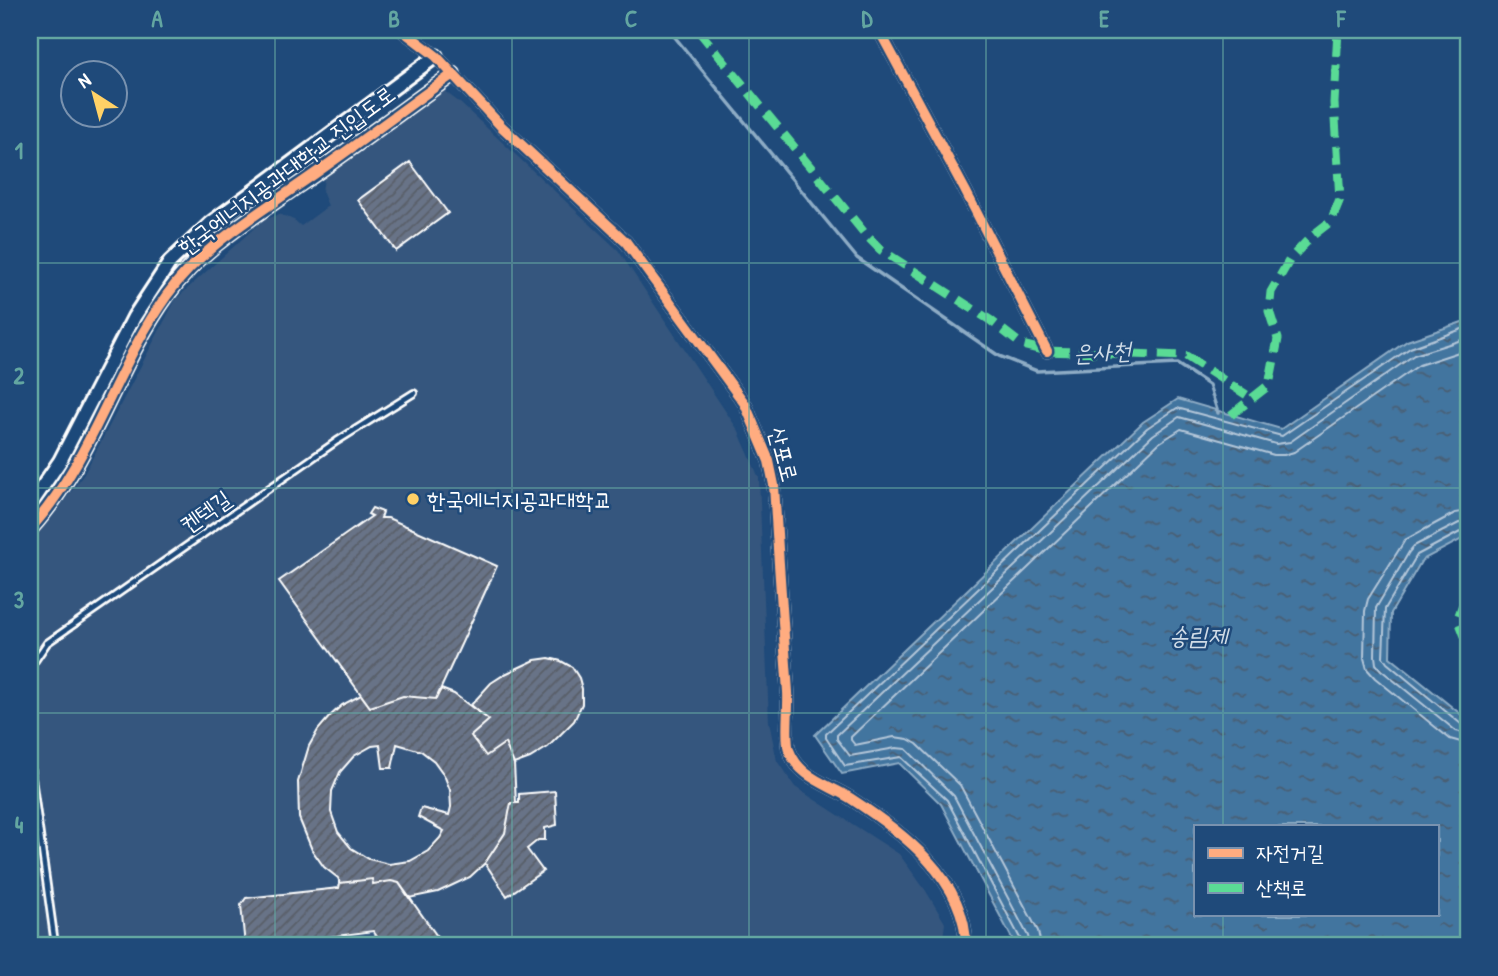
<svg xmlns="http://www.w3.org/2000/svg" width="1498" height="976" font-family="'Patrick Hand','Poor Story',sans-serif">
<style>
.built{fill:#35567e}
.water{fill:url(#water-ripples);stroke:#8eacc5;stroke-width:2;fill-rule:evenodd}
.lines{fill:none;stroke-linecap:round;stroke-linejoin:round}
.shore{stroke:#b4c7d9;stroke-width:2}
.stream{stroke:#8eacc5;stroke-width:3.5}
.building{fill:url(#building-hatch);stroke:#fff;stroke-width:2;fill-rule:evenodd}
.service-casing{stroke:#fff;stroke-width:10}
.minor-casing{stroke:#fff;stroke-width:15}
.tertiary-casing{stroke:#fff;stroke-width:18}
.service{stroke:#1f4a7a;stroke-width:4.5}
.minor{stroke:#1f4a7a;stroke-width:10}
.tertiary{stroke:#1f4a7a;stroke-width:12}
.quiet{stroke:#5adb95;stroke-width:9;stroke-dasharray:18 9;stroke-linecap:butt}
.cycleway-casing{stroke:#1f4a7a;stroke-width:15}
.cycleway{stroke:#ffac80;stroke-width:10}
.grid{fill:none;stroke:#63a6a1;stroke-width:2;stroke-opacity:0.55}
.poi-dot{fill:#ffd166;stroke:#1f4a7a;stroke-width:2.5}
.labels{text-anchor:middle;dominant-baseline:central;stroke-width:5;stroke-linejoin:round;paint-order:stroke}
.street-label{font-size:23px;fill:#fff;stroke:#1f4a7a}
.poi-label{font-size:23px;fill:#fff;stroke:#1f4a7a;text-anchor:start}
.water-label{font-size:24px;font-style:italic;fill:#d0dce7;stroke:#1f4a7a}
.neatline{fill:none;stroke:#63a6a1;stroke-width:2.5}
.grid-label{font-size:23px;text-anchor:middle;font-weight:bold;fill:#63a6a1}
</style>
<defs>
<pattern id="water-ripples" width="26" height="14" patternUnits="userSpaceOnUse" patternTransform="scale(1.75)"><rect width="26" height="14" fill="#43749f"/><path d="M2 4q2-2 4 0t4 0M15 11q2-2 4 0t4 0" fill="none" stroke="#485e71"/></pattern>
<pattern id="building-hatch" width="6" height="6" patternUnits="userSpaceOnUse" patternTransform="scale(1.75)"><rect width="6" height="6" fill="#677387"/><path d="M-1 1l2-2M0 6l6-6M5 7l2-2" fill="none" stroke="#585e67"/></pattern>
</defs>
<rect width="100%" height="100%" fill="#1f4a7a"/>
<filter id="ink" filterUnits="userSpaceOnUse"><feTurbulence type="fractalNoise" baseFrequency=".0143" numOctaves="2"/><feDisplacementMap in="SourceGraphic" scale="14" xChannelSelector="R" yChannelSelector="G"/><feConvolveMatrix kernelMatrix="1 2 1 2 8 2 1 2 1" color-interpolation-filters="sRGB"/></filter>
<g filter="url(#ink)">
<!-- built -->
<path class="built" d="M 443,90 L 460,103 L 618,250 L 738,430 L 759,478 L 769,722 L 777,761 L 795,787 L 899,854 L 926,891 L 945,923 L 942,946 L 30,946 L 30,541 L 51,519 L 84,474 L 176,299 L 262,221 L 279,214 L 294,220 L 301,226 L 328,206 L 322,191 L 325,173 L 334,165 Z"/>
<!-- water -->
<path class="water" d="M 1462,322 L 1468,323 L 1468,536 L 1422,560 L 1391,613 L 1390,657 L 1468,720 L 1468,946 L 1016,946 L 941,804 L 899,763 L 842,774 L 815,735 L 1143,422 L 1178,399 L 1281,429 L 1407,341 ZM 1195,827 L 1437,827 L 1437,915 L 1195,915 Z"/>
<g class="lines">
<!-- shore -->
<path class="shore" d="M 1468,511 L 1455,513 L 1405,540 L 1368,599 L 1365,611 L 1364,658 L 1367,669 L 1375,678 L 1450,739 L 1468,744
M 1468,521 L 1459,523 L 1414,546 L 1409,552 L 1376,608 L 1375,656 L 1376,664 L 1381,670 L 1456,731 L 1468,734
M 1468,530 L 1462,531 L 1417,555 L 1385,609 L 1383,657 L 1387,663 L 1461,724 L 1468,725
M 1021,946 L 1021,940 L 947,800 L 901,757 L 845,766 L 826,738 L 826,734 L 1147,428 L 1177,408 L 1282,436 L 1410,348 L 1462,329 L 1468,329
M 1030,946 L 1028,936 L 954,796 L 906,749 L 896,748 L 850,756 L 837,739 L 837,735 L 1153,435 L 1179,417 L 1276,444 L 1290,442 L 1414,355 L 1468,338
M 1041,946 L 1038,931 L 960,785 L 917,744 L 908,739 L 894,737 L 855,745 L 851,740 L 851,737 L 1159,443 L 1181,429 L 1274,455 L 1284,455 L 1294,452 L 1419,365 L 1468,349"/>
<!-- stream -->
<path class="stream" d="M 669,30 L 857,258 L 999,356 L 1037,371 L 1177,364 L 1209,385 L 1218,413"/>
</g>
<!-- building -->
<path class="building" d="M 410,162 L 448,213 L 396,251 L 358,200 Z
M 372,508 L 383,512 L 381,518 L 388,518 L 497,566 L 436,699 L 403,696 L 370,707 L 279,581 L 372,516 L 368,514 Z
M 549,658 L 561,661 L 572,667 L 579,678 L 582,689 L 582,704 L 574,721 L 548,747 L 530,758 L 514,764 L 505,743 L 486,756 L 471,736 L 489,720 L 471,705 L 491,683 L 505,674 L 535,660 Z
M 441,689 L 454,694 L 489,720 L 471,736 L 486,756 L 505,743 L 514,764 L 516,803 L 511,803 L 505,833 L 485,863 L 470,877 L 438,892 L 409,898 L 399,883 L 391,881 L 373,884 L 372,879 L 340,883 L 338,878 L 324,867 L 312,850 L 299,818 L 298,782 L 309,746 L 318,730 L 330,716 L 342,705 L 361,695 L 370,707 L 403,696 L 436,699 ZM 397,744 L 421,751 L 434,761 L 444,775 L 450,790 L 451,807 L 449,815 L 421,808 L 418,817 L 444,831 L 440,838 L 428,851 L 410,861 L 389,864 L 369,859 L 351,848 L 338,832 L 331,812 L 332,791 L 340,772 L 354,756 L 372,746 L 380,745 L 383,768 L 392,768 Z
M 555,791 L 557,825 L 545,828 L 545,840 L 538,840 L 527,849 L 543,871 L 507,896 L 485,863 L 505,833 L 511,803 L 519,803 L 519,794 Z
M 372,879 L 373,884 L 391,881 L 399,883 L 444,946 L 384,946 L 373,931 L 313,939 L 314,946 L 245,946 L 241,905 L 246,898 L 339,888 L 340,883 Z"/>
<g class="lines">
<defs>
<path id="service" d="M 30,672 L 32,665 L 47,643 L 337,441 L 414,393
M 30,764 L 55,944
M 49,946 L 67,943 L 79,946"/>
<path id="minor" d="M 402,30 L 436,56 L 501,126 L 626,242 L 745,404 L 769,461 L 774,485 C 778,554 783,623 788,692 C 789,706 785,739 789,750 C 799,778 828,784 850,798 C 901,831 966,879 966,946
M 879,30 L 965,190 L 1047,351"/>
<path id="tertiary" d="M 30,505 L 60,461 L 134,317 L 170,262 L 211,223 L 436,56
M 30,529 C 92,461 114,369 167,295 C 201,248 250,219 297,186 C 350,150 401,111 453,74"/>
</defs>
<!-- service casing -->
<use href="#service" class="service-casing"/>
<!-- minor casing -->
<use href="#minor" class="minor-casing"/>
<!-- tertiary casing -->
<use href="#tertiary" class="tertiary-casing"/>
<!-- service -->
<use href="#service" class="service"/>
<!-- minor -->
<use href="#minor" class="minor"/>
<!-- tertiary -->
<use href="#tertiary" class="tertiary"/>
<!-- quiet -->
<path class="quiet" d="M 698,30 L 866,235 L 881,250 L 990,320 L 1022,345 L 1047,351 L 1186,356 L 1253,399
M 1231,415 L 1269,385 L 1278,339 L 1269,311 L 1271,292 L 1290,259 L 1312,236 L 1331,221 L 1340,199 L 1334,103 L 1338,30
M 1468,600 L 1462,607 L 1458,618 L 1468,644"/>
<defs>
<path id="cycleway" d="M 402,30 L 436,56 L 501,126 L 626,242 L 745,404 L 769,461 L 774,485 C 778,554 783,623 788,692 C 789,706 785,739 789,750 C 799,778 828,784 850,798 C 901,831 966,879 966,946
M 879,30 L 965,190 L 1047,351
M 30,529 C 92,461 114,369 167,295 C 201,248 250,219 297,186 C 350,150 401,111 453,74"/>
</defs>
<!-- cycleway casing -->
<use href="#cycleway" class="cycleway-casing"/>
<!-- cycleway -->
<use href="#cycleway" class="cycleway"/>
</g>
</g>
<!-- grid -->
<path class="grid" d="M 275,30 L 275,946M 512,30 L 512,946M 749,30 L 749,946M 986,30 L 986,946M 1223,30 L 1223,827M 30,263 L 1468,263M 30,488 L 1468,488M 30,713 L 1468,713M 1223,915 L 1223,946"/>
<!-- markers -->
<circle class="poi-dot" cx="413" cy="499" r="7"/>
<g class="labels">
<!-- street labels -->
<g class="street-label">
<text transform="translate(286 170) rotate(-37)">한국에너지공과대학교 진입도로</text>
<text transform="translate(784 454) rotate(75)">산포로</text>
<text transform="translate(205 511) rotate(-35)">켄텍길</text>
</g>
<!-- poi labels -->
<g class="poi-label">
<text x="427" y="499">한국에너지공과대학교</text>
</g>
<!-- water labels -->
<g class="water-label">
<text transform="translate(1102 351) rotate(-3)">은사천</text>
<text x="1198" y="635">송림제</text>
</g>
</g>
<!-- margin -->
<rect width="1498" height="976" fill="none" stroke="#1f4a7a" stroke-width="77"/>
<!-- legend -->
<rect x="1194" y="825" width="245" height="91" fill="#1f4a7a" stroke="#7992af" stroke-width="2"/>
<rect x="1208" y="848" width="35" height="10" fill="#ffac80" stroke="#7992af" stroke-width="2"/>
<text x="1256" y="860" font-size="21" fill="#ffffff">자전거길</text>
<rect x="1208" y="883" width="35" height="10" fill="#5adb95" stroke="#7992af" stroke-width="2"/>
<text x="1256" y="895" font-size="21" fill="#ffffff">산책로</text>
<!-- north arrow -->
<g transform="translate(94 94) rotate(324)"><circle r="33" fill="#1f4a7a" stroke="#7992af" stroke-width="2"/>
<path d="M0-5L12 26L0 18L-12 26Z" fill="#ffd166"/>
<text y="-10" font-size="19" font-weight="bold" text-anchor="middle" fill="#ffffff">N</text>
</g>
<rect x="38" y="38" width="1422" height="899" class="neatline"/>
<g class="grid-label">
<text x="157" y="27">A</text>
<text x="394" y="27">B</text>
<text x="631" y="27">C</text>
<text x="867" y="27">D</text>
<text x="1104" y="27">E</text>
<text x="1341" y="27">F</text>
<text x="19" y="159">1</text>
<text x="19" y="384">2</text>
<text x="19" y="608">3</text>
<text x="19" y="833">4</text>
</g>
</svg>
